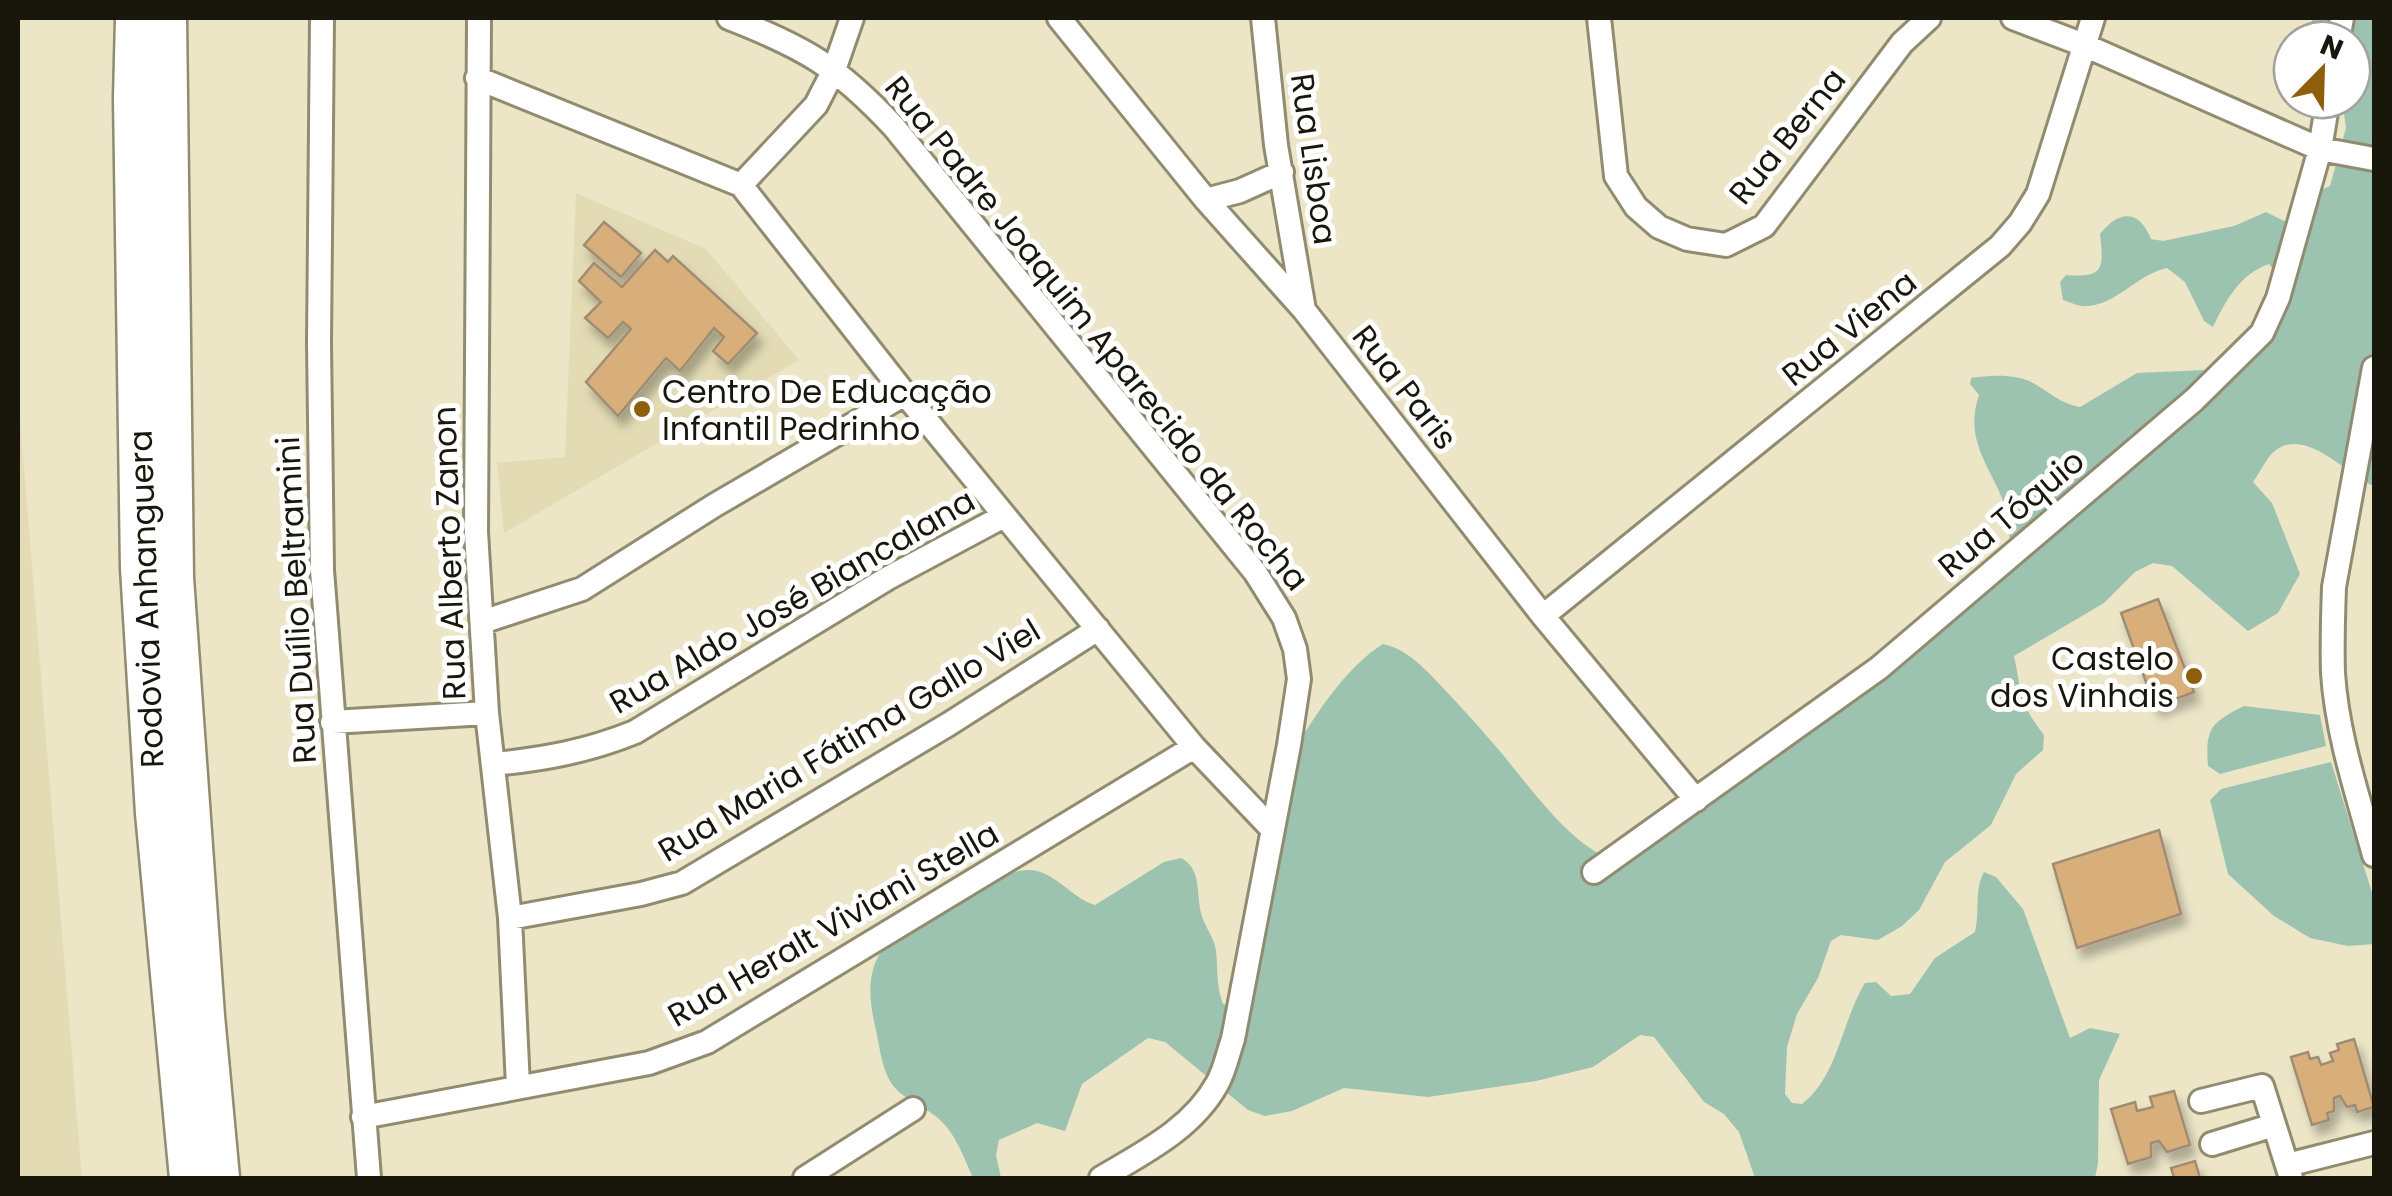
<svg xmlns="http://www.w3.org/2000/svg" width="2392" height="1196" font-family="Poppins,sans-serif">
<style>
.built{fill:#e2dbb4}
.green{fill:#9bc3b0}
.building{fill:#d8af7a;stroke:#9f8c73;stroke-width:2.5;filter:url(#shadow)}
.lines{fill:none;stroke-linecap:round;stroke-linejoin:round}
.minor-casing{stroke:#918c6f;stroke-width:28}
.motorway-casing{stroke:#918c6f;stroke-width:45}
.minor{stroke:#fff;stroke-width:22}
.motorway{stroke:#fff;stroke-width:40}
.poi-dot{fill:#8f5e0a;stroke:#fff;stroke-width:4}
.labels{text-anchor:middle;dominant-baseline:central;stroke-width:10;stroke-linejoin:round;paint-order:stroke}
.street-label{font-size:32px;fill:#19170c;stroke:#fff}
.poi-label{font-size:32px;fill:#19170c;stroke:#fff;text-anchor:start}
</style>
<defs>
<filter id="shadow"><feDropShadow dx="5.5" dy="10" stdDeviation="5" flood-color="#0004"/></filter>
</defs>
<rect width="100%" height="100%" fill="#ece6c7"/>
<!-- built -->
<path class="built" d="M 576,193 L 706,249 L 799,360 L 504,533 L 497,463 L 565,457 Z
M 18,395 L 82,1178 L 18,1178 Z"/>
<!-- green -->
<path class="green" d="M 2312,18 L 2374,18 L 2374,486 C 2347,476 2308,427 2276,450 C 2267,456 2260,473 2253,482 L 2272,503 L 2300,574 L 2278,613 L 2248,631 L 2172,566 L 2153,563 L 2135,572 L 2104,603 L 2014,656 C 2022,694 2019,703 2044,735 L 2043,750 L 2016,774 L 1991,825 L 1945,862 L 1919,910 L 1902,926 L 1878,940 L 1841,935 L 1831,941 L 1818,978 L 1797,1014 L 1787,1047 L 1785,1094 L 1792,1103 L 1802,1104 C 1839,1075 1841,1022 1865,983 L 1876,982 L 1891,996 L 1910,994 L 1935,958 L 1975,932 C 1980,912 1974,889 1984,872 L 1996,877 L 2023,909 L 2070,1038 L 2090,1028 L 2120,1034 L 2099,1080 L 2098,1163 L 2095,1178 L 1755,1178 L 1739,1132 L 1724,1114 L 1704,1102 L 1654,1037 L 1640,1035 L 1593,1067 L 1536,1081 L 1428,1097 L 1344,1088 L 1292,1111 L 1265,1116 L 1248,1110 L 1165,1042 L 1148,1038 L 1082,1084 L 1065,1131 L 1037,1123 L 999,1140 L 996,1155 L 1001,1178 L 973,1178 C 964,1158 956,1134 939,1119 C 922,1104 896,1098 887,1075 C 881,1061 879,1044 876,1030 C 853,940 905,926 974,894 C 992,885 1007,870 1029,870 C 1054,870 1071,898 1095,905 L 1164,862 L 1181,858 C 1202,869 1196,893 1201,913 C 1204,926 1214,937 1216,950 C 1218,969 1216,986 1223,1004 L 1229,1005 L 1299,742 C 1320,708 1349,665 1383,644 C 1408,649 1427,671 1444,689 C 1460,706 1476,723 1491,741 C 1521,774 1563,838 1604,856 L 1913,643 L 2009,543 C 2015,483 1958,456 1979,395 L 1970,384 L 1971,378 C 1989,375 2013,374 2029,381 C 2048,390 2058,403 2080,407 L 2137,373 L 2205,370 L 2245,352 L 2278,276 L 2269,264 C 2240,274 2226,300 2213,327 L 2204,321 L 2185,282 L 2167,268 C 2138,274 2116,305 2087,306 C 2080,307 2069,302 2063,300 L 2060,282 L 2066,275 C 2104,278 2104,269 2100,234 C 2119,210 2139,209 2151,239 L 2163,241 L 2234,226 L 2266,212 L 2286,222 L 2293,213 L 2304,178 L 2321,190 L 2330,186 L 2346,128 L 2342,100 L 2352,100 L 2352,40 L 2310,40 Z
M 2244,706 L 2320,715 L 2326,746 L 2220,774 L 2208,766 C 2205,729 2211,722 2244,706 Z
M 2331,762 L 2374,899 L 2374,944 L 2348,946 L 2310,938 L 2274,916 L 2228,874 L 2210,800 L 2221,789 Z"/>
<!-- building -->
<path class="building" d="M 604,222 L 641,253 L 621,277 L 584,245 Z
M 655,250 L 668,262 L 673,256 L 757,333 L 728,364 L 713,351 L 724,337 L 714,328 L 680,371 L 666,358 L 618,416 L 586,382 L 631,329 L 623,322 L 608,338 L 585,318 L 601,302 L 579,281 L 594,263 L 622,287 Z
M 2158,599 L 2194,692 L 2155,707 L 2121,613 Z
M 2159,830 L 2181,914 L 2077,948 L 2053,864 Z
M 2354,1039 L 2374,1107 L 2357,1112 L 2355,1105 L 2347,1107 L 2340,1096 L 2334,1098 L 2334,1111 L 2327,1113 L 2329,1120 L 2312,1125 L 2291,1057 L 2308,1052 L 2310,1059 L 2318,1057 L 2321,1065 L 2333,1061 L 2330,1053 L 2339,1050 L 2337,1044 Z
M 2174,1091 L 2190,1145 L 2167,1152 L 2159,1141 L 2151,1143 L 2151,1157 L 2128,1164 L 2111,1109 L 2135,1102 L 2137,1111 L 2153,1107 L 2150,1097 Z
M 2195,1161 L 2200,1178 L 2170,1178 L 2174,1177 L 2171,1168 Z"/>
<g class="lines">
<defs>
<path id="minor" d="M 322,18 L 319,343 L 322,570 L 369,1178
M 479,18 L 476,532 L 487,713 L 510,918 L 518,1086
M 729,18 C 806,48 838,67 894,127 L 1255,572 L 1284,618 L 1295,649 L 1299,679 L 1289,745 L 1233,1039 C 1228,1053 1225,1070 1217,1084 C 1192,1129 1143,1153 1101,1178
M 1059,18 L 1206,200 L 1304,310 L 1543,616 L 1696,800
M 1263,18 L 1276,145 L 1304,310
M 1599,18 L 1616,176 L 1636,207 L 1659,227 L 1687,239 L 1726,245 L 1764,226 L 1902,43 L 1929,18
M 2013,18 L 2084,45 L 2320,149 L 2374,159
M 2338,40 L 2342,18
M 477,78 L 741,185 L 905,394 L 1194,747 L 1271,828
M 741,185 L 816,105 L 834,70 L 852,18
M 1206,200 L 1240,191 L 1282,172
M 2374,368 L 2334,587 C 2333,615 2332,644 2333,673 C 2337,735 2358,796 2374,855
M 1543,616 L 2000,246 L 2020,223 L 2038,194 L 2093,18
M 482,622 L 582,589 L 715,505 L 905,394
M 332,722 L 487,713
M 494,764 C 545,759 588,751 635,732 L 888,578 L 1004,516
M 1594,872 L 1879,668 L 2194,400 L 2262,333 L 2278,298 L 2320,149 L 2328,100
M 510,918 L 641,894 L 682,883 L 949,724 L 1098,629
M 2201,1101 L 2262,1086 L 2291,1178
M 363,1117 L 649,1063 L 707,1042 L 1194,747
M 2212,1144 L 2274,1125
M 2287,1165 L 2374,1143
M 805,1178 L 913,1109"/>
<path id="motorway" d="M 136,18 L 134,98 L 141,568 L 156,813 L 190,1178
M 166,18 L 173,578 L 204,1016 L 219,1178"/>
</defs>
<!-- minor casing -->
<use href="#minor" class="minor-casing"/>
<!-- motorway casing -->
<use href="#motorway" class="motorway-casing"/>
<!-- minor -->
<use href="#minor" class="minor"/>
<!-- motorway -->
<use href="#motorway" class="motorway"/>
</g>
<!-- markers -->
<g class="poi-dot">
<circle cx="642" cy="409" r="10"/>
<circle cx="2194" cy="676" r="10"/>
</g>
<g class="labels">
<!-- street labels -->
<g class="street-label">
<text transform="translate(1787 136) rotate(-51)">Rua Berna</text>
<text transform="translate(1314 159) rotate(82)">Rua Lisboa</text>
<text transform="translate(1849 328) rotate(-39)">Rua Viena</text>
<text transform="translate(1097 333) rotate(51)">Rua Padre Joaquim Aparecido da Rocha</text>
<text transform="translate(1405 387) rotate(52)">Rua Paris</text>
<text transform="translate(2011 513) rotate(-40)">Rua Tóquio</text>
<text transform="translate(449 553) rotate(-92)">Rua Alberto Zanon</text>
<text transform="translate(146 599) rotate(-92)">Rodovia Anhanguera</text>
<text transform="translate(296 600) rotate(-93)">Rua Duílio Beltramini</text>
<text transform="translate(792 601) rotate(-30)">Rua Aldo José Biancalana</text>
<text transform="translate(849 740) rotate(-31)">Rua Maria Fátima Gallo Viel</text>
<text transform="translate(833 924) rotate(-30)">Rua Heralt Viviani Stella</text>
</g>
<!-- poi labels -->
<g class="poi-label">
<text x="662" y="391">Centro De Educação<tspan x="662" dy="37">Infantil Pedrinho</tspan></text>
<text x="2174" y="658" text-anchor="end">Castelo<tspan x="2174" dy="37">dos Vinhais</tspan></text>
</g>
</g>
<!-- border -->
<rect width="2392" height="1196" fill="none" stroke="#19170c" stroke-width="40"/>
<!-- north arrow -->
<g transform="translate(2322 70) rotate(23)"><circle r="48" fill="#ffffff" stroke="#a3a29e" stroke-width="2.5"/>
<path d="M0-8L18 38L0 25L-18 38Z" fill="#8f5e0a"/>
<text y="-15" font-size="28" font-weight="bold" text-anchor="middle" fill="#19170c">N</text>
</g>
</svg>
